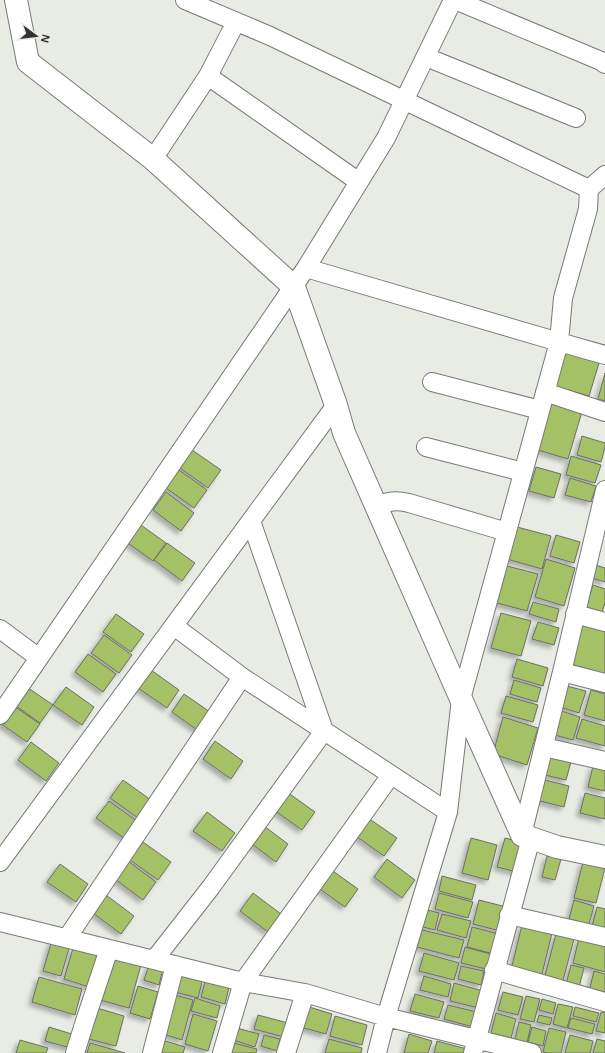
<svg xmlns="http://www.w3.org/2000/svg" width="605" height="1053" font-family="Helvetica,sans-serif">
<style>
.building{fill:#a5c165;stroke:#6c6e69;filter:url(#shadow)}
.lines{fill:none;stroke-linecap:round;stroke-linejoin:round}
.street-casing{stroke:#787a75;stroke-width:20}
.secondary-casing{stroke:#787a75;stroke-width:24}
.street{stroke:#fff;stroke-width:18}
.secondary{stroke:#fff;stroke-width:22}
</style>
<defs>
<filter id="shadow"><feDropShadow dx="-3.5" dy="3.5" stdDeviation="2" flood-color="#0004"/></filter>
</defs>
<rect width="100%" height="100%" fill="#e9ece5"/>
<!-- building -->
<path class="building" d="M 565,353 L 599,363 L 589,396 L 555,386 Z
M 605,373 L 605,401 L 598,399 Z
M 553,399 L 583,408 L 568,459 L 538,450 Z
M 582,436 L 605,443 L 605,447 L 601,462 L 577,455 Z
M 192,450 L 221,470 L 208,488 L 180,468 Z
M 571,456 L 601,465 L 595,483 L 566,475 Z
M 536,467 L 561,474 L 554,498 L 529,491 Z
M 179,470 L 207,490 L 194,508 L 166,488 Z
M 570,478 L 596,486 L 591,502 L 565,495 Z
M 166,492 L 194,513 L 181,531 L 153,510 Z
M 138,523 L 166,543 L 153,561 L 125,541 Z
M 517,527 L 551,536 L 542,569 L 507,559 Z
M 556,535 L 580,542 L 574,563 L 550,556 Z
M 167,543 L 195,563 L 182,581 L 154,560 Z
M 546,559 L 575,568 L 564,606 L 535,597 Z
M 592,564 L 605,568 L 605,582 L 589,577 Z
M 507,566 L 538,574 L 527,611 L 497,603 Z
M 593,585 L 605,589 L 605,603 L 602,612 L 586,607 Z
M 533,602 L 559,609 L 556,622 L 529,614 Z
M 501,613 L 531,621 L 521,656 L 491,648 Z
M 116,614 L 144,634 L 131,652 L 103,632 Z
M 538,622 L 559,628 L 554,645 L 532,639 Z
M 579,623 L 605,630 L 605,674 L 567,663 Z
M 104,635 L 132,655 L 119,673 L 91,653 Z
M 88,654 L 116,674 L 103,692 L 75,672 Z
M 517,659 L 548,668 L 543,686 L 512,677 Z
M 151,670 L 179,690 L 167,708 L 138,688 Z
M 514,680 L 541,688 L 537,702 L 510,694 Z
M 24,685 L 53,705 L 40,723 L 12,703 Z
M 563,685 L 586,691 L 579,713 L 557,706 Z
M 66,687 L 94,707 L 82,725 L 53,705 Z
M 591,690 L 605,694 L 605,721 L 584,715 Z
M 184,694 L 213,714 L 200,732 L 172,712 Z
M 506,696 L 538,705 L 533,722 L 501,713 Z
M 11,704 L 40,724 L 27,742 L 0,723 Z
M 558,710 L 580,717 L 573,740 L 551,734 Z
M 503,717 L 538,728 L 527,765 L 493,754 Z
M 582,719 L 605,726 L 605,746 L 576,738 Z
M 215,741 L 243,761 L 231,779 L 203,759 Z
M 31,742 L 59,763 L 46,781 L 18,760 Z
M 547,752 L 572,758 L 566,780 L 541,774 Z
M 593,766 L 605,769 L 605,791 L 588,787 Z
M 541,779 L 569,786 L 564,807 L 536,800 Z
M 123,780 L 151,800 L 138,818 L 110,798 Z
M 287,792 L 315,812 L 302,830 L 274,810 Z
M 585,793 L 605,798 L 605,819 L 580,813 Z
M 109,801 L 137,821 L 125,839 L 96,818 Z
M 207,812 L 235,833 L 222,851 L 193,831 Z
M 368,818 L 397,838 L 384,856 L 356,836 Z
M 260,823 L 288,844 L 276,862 L 248,841 Z
M 471,838 L 497,845 L 488,880 L 462,873 Z
M 505,838 L 525,843 L 517,872 L 497,867 Z
M 143,842 L 171,862 L 158,880 L 130,860 Z
M 547,856 L 561,859 L 555,880 L 542,877 Z
M 387,859 L 415,880 L 402,898 L 374,877 Z
M 128,861 L 156,882 L 143,900 L 115,879 Z
M 583,862 L 605,868 L 596,903 L 574,898 Z
M 60,864 L 88,884 L 76,902 L 47,882 Z
M 330,869 L 358,889 L 345,907 L 317,887 Z
M 442,876 L 476,885 L 472,900 L 439,891 Z
M 253,893 L 281,914 L 268,932 L 240,911 Z
M 439,893 L 473,902 L 468,918 L 435,909 Z
M 106,895 L 134,916 L 121,934 L 93,913 Z
M 479,900 L 510,908 L 504,932 L 473,924 Z
M 574,900 L 594,906 L 589,924 L 569,919 Z
M 597,907 L 605,909 L 605,934 L 591,930 Z
M 420,908 L 439,913 L 435,930 L 415,925 Z
M 442,914 L 471,921 L 466,938 L 437,930 Z
M 522,925 L 552,933 L 541,978 L 511,970 Z
M 472,927 L 499,934 L 494,954 L 467,947 Z
M 422,930 L 464,940 L 459,958 L 417,947 Z
M 556,934 L 574,939 L 562,984 L 544,979 Z
M 579,938 L 605,945 L 605,972 L 573,963 Z
M 52,940 L 70,945 L 61,976 L 43,971 Z
M 465,947 L 494,955 L 490,970 L 461,963 Z
M 73,948 L 98,955 L 89,987 L 64,979 Z
M 424,953 L 459,963 L 454,980 L 419,971 Z
M 109,956 L 141,965 L 129,1008 L 97,999 Z
M 149,965 L 163,969 L 159,985 L 144,980 Z
M 571,965 L 584,968 L 579,987 L 566,984 Z
M 461,966 L 484,971 L 481,985 L 458,979 Z
M 177,971 L 203,978 L 198,998 L 171,991 Z
M 594,971 L 605,974 L 605,996 L 589,992 Z
M 424,976 L 451,984 L 448,997 L 420,990 Z
M 39,977 L 82,989 L 75,1015 L 32,1002 Z
M 205,981 L 229,988 L 225,1004 L 201,997 Z
M 454,983 L 483,991 L 479,1008 L 450,1001 Z
M 138,986 L 158,992 L 150,1019 L 130,1013 Z
M 503,992 L 523,997 L 518,1015 L 498,1010 Z
M 171,994 L 193,1000 L 182,1040 L 160,1033 Z
M 415,994 L 444,1002 L 439,1018 L 410,1011 Z
M 526,996 L 540,999 L 534,1022 L 520,1019 Z
M 195,998 L 220,1006 L 217,1018 L 191,1011 Z
M 542,999 L 556,1003 L 553,1014 L 539,1010 Z
M 558,1004 L 573,1007 L 567,1028 L 553,1024 Z
M 448,1005 L 477,1012 L 473,1027 L 444,1019 Z
M 306,1006 L 332,1014 L 326,1034 L 300,1027 Z
M 575,1007 L 599,1013 L 596,1022 L 573,1016 Z
M 97,1008 L 124,1016 L 116,1046 L 89,1039 Z
M 601,1012 L 605,1013 L 605,1033 L 596,1031 Z
M 496,1013 L 516,1019 L 511,1038 L 491,1033 Z
M 193,1014 L 217,1021 L 208,1051 L 185,1044 Z
M 258,1015 L 288,1023 L 284,1037 L 254,1029 Z
M 539,1015 L 552,1018 L 550,1025 L 537,1022 Z
M 335,1016 L 367,1025 L 362,1045 L 330,1036 Z
M 571,1018 L 595,1024 L 592,1034 L 568,1028 Z
M 519,1022 L 531,1025 L 527,1043 L 515,1040 Z
M 49,1027 L 75,1035 L 71,1048 L 45,1041 Z
M 233,1027 L 259,1034 L 255,1047 L 230,1039 Z
M 532,1027 L 546,1031 L 543,1046 L 528,1042 Z
M 549,1028 L 566,1032 L 561,1053 L 548,1053 L 543,1052 Z
M 409,1034 L 432,1041 L 428,1053 L 404,1053 Z
M 264,1035 L 280,1039 L 277,1051 L 261,1046 Z
M 570,1035 L 593,1041 L 590,1053 L 565,1053 Z
M 159,1039 L 185,1047 L 183,1053 L 155,1053 Z
M 329,1039 L 362,1048 L 361,1053 L 325,1053 Z
M 597,1039 L 605,1041 L 605,1053 L 593,1053 Z
M 20,1040 L 48,1048 L 46,1053 L 16,1053 Z
M 437,1041 L 467,1049 L 466,1053 L 434,1053 Z
M 230,1042 L 257,1049 L 256,1053 L 227,1053 Z
M 90,1043 L 125,1053 L 87,1053 Z"/>
<g class="lines">
<defs>
<path id="street" d="M 185,0 L 270,36 L 589,189
M 455,0 L 601,61 L 605,64
M 426,57 L 576,118
M 208,76 L 236,22
M 153,159 L 208,76 L 359,182
M 306,268 L 559,342 L 563,298 L 588,209 L 589,189 L 605,175
M 432,382 L 540,410
M 545,392 L 605,412
M 426,447 L 523,472
M 376,506 C 390,501 395,500 409,503 L 507,532
M 575,614 L 605,622
M 174,626 L 242,677 L 448,812
M 0,629 L 39,658
M 562,672 L 605,490
M 0,715 L 306,268 L 386,138 L 453,0
M 544,747 L 605,761
M 522,835 L 562,672 L 605,683
M 0,862 L 336,405
M 509,915 L 605,937
M 0,922 L 243,982 L 305,993 L 386,1017 L 532,1053
M 67,938 L 242,677
M 154,960 L 211,887 L 324,731 L 251,521
M 494,970 L 605,1002
M 75,1053 L 85,1021 L 109,949
M 152,1053 L 175,965
M 222,1053 L 243,982 L 391,775
M 286,1053 L 305,993
M 377,1053 L 386,1017 L 448,812 L 461,699 L 559,342 L 605,355
M 473,1053 L 531,838"/>
<path id="secondary" d="M 16,0 L 28,62 L 153,159 L 294,287 L 336,405 L 344,433 L 461,699 L 522,835 L 557,847 L 605,857"/>
</defs>
<!-- street casing -->
<use href="#street" class="street-casing"/>
<!-- secondary casing -->
<use href="#secondary" class="secondary-casing"/>
<!-- street -->
<use href="#street" class="street"/>
<!-- secondary -->
<use href="#secondary" class="secondary"/>
</g>
<!-- north arrow -->
<g transform="translate(36 36) rotate(105)" stroke="#e9ece5" stroke-width="3" paint-order="stroke">
<path d="M0-3L7 15L0 10L-7 15Z" fill="#323330"/>
<text y="-6" font-size="11" font-weight="bold" text-anchor="middle" fill="#323330">N</text>
</g>
</svg>
